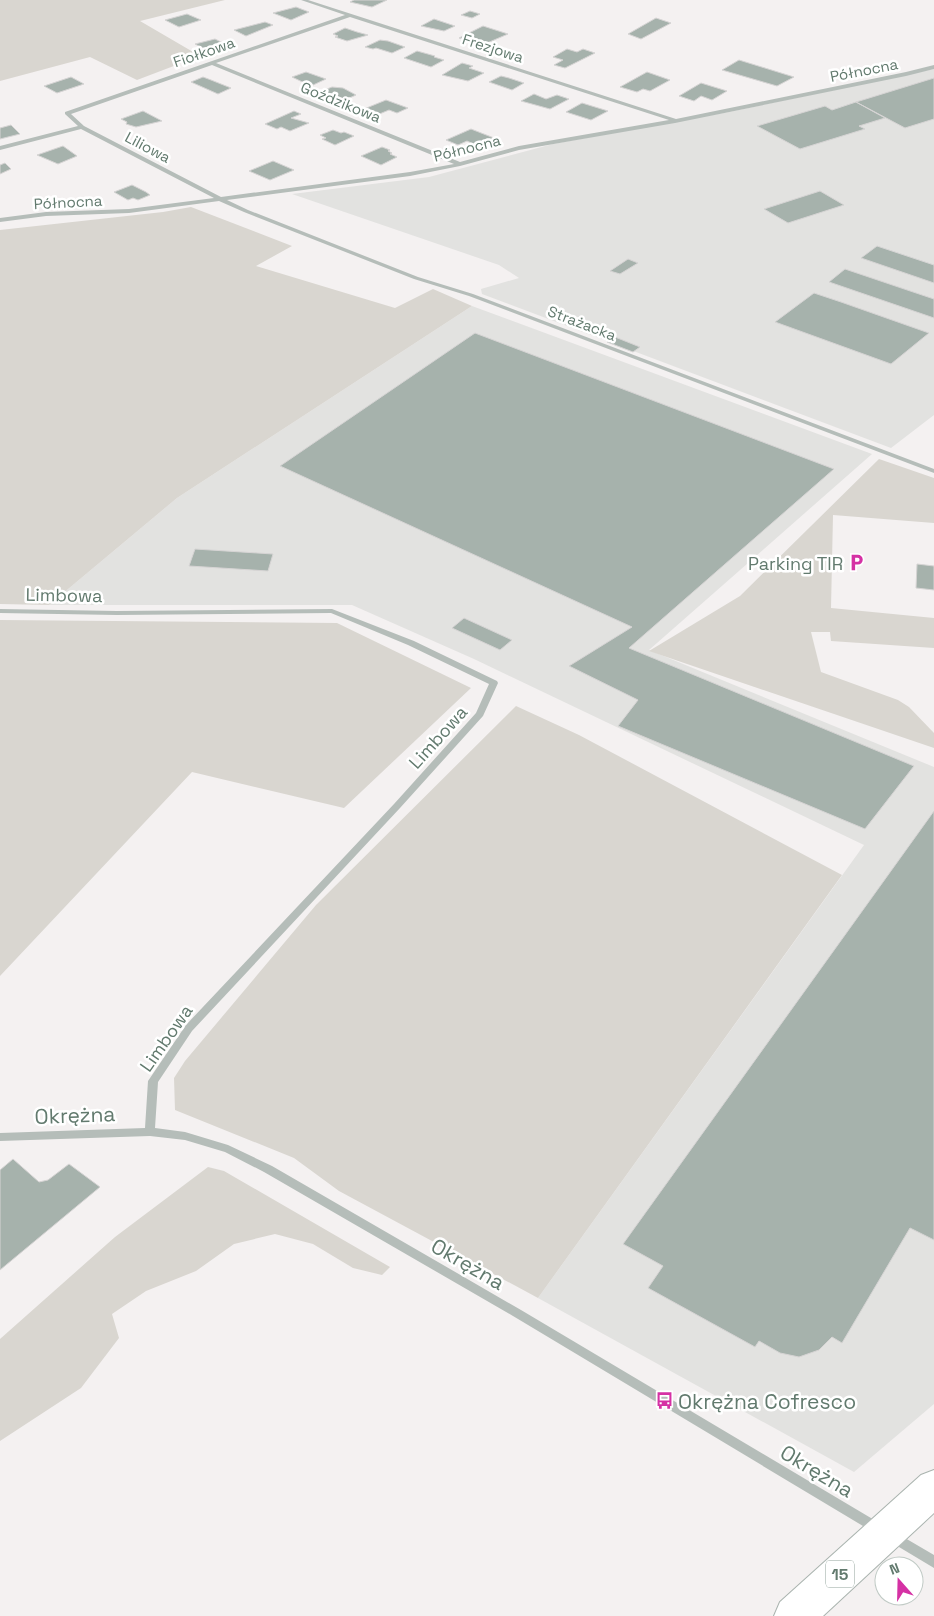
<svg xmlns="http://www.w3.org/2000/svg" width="934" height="1616" font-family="'Space Grotesk',sans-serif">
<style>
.built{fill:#e2e2e0}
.green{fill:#d9d6d0}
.building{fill:#a6b2ac;stroke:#d6d4d4}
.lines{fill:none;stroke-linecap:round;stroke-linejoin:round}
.major-casing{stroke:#a9b3ae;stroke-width:2}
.minor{fill:#b5bdb9;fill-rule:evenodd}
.major{fill:#fff;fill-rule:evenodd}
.labels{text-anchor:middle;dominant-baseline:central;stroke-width:5;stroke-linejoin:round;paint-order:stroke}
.far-street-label{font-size:15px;fill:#627a6e;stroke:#fff}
.shield{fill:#fff;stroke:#91a29a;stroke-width:1}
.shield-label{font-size:16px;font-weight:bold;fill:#627a6e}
.poi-label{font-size:18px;fill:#627a6e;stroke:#fff;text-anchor:end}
.street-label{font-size:18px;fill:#627a6e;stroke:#fff}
.near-street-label{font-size:21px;fill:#627a6e;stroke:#fff}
.near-poi-label{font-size:21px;fill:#627a6e;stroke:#fff;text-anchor:start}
</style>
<rect width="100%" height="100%" fill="#f4f1f1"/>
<!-- built -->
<path class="built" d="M 934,69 L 934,415 L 891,448 L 482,294 L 481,289 L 519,278 L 499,265 L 292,194 L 429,177 L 553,144 L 729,112 Z
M 472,306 L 872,454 L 649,650 L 934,767 L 934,1404 L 854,1472 L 538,1298 L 864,845 L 474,659 L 352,605 L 49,605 L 177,498 Z"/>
<!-- green -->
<path class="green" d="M 0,0 L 225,0 L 140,21 L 200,56 L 137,80 L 90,57 L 0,81 Z
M 191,207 L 292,246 L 256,266 L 395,308 L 433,289 L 472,306 L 177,498 L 49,605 L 0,604 L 0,230 L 163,212 Z
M 879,459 L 934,478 L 934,523 L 833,515 L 831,608 L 934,618 L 934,648 L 831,641 L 830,632 L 811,632 L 821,672 L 898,700 L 909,707 L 934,733 L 934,748 L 649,651 L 740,596 Z
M 0,620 L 337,623 L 471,688 L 344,808 L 192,772 L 0,976 Z
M 516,706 L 579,735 L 842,875 L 538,1298 L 339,1191 L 294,1158 L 175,1110 L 174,1078 L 185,1061 L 316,905 Z
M 208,1167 L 224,1171 L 390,1267 L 382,1275 L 353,1268 L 313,1244 L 275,1234 L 234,1244 L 196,1271 L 146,1291 L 112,1314 L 119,1338 L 81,1388 L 0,1441 L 0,1339 L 115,1237 Z"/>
<!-- building -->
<path class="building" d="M 354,0 L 387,0 L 372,7 L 350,2 Z
M 296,7 L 309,12 L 291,20 L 273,13 Z
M 470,11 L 480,14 L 472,18 L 461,15 Z
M 187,14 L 201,20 L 179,27 L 165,20 Z
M 656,18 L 671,23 L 641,39 L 628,34 Z
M 434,19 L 455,26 L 444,31 L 421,26 Z
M 265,22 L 273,25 L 246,36 L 234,30 Z
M 483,26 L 508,34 L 487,43 L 475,39 L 470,41 L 459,38 Z
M 345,28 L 357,32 L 368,35 L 347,41 L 335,37 L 338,36 L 333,34 Z
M 215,39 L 227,45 L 209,51 L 195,44 Z
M 380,40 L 388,41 L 405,47 L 392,53 L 376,48 L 373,49 L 365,47 Z
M 567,49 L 577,52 L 583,49 L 595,53 L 565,68 L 554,65 L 563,60 L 553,57 Z
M 417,51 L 435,56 L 434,57 L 444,60 L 431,67 L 404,58 Z
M 739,60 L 794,77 L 777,86 L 722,70 Z
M 462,63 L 473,66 L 469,68 L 484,73 L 468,81 L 442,75 Z
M 306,72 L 326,79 L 311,86 L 292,77 Z
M 647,72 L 670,80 L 650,91 L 643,89 L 637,92 L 620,87 Z
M 501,76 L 509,78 L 524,83 L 512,90 L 489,82 Z
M 71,77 L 84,84 L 57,93 L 44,86 Z
M 203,77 L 211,80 L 231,88 L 218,94 L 191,82 Z
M 934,78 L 934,119 L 905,128 L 856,102 Z
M 701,83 L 727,91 L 712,100 L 701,96 L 694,101 L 679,96 Z
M 332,87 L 343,88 L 356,95 L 347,99 L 339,100 L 322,91 Z
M 534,94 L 546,99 L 557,95 L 569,99 L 550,109 L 521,101 Z
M 386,100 L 408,108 L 397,113 L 389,110 L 377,115 L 364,109 Z
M 856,102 L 885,118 L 859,126 L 865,129 L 800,149 L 757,126 L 825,106 L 832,110 Z
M 582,103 L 608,111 L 591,120 L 566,112 Z
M 143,111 L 162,121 L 136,127 L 126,124 L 127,122 L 121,119 Z
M 294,111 L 301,114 L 291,118 L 309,123 L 290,131 L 281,127 L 277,129 L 265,124 Z
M 11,125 L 20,134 L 0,139 L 0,128 Z
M 471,129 L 494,138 L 478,146 L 467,141 L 458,145 L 446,140 Z
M 333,130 L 341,133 L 344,132 L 354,136 L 335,145 L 322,139 L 326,138 L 320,135 Z
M 63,146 L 77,156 L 58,164 L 37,155 Z
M 382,147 L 390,150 L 388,151 L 392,153 L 390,154 L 397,157 L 381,165 L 361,156 Z
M 273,161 L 294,170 L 270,180 L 249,171 Z
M 5,163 L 11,169 L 0,174 L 0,165 Z
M 132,185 L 146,192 L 150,195 L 138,200 L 133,198 L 128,200 L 114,192 Z
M 820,191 L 844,205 L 788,223 L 764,209 Z
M 877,246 L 934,265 L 934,283 L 861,258 Z
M 628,259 L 638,263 L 620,274 L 610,271 Z
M 845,269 L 934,299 L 934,318 L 829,282 Z
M 814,293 L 841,302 L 929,333 L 891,364 L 775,322 Z
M 475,333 L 834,469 L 629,648 L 914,766 L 865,829 L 618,726 L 638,700 L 569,666 L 632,627 L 280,466 Z
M 615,337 L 640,347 L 633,352 L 607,342 Z
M 195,549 L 273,554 L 268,571 L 189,566 Z
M 917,564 L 934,566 L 934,590 L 916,588 Z
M 464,618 L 512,640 L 500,650 L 452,628 Z
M 934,811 L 934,1240 L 910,1228 L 842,1343 L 832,1337 L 819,1350 L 799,1357 L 780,1353 L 759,1341 L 755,1347 L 648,1288 L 663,1266 L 623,1244 Z
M 13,1159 L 39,1182 L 48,1180 L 69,1164 L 100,1187 L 0,1270 L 0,1170 Z"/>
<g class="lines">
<defs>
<path id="major" d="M 934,1470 L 934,1513 L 823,1616 L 774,1616 L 780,1602 L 921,1475 Z"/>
</defs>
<!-- major casing -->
<use href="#major" class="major-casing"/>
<!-- minor -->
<path class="minor" d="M 301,0 L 308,0 L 676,119 L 906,72 L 934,65 L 934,69 L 906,76 L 675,123 L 519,150 L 460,166 L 410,176 L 227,200 L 248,210 L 418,277 L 473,294 L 934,469 L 934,473 L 469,296 L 414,279 L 244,212 L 219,201 L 129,213 L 46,216 L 0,222 L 0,218 L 46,212 L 129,209 L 214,198 L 81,129 L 0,150 L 0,146 L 78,126 L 65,114 L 65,112 L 345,15 ZM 350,17 L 669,120 L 519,146 L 460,162 L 216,63 ZM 212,65 L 454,164 L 410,172 L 221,197 L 84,126 L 71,114 Z
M 0,609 L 117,611 L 332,609 L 414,641 L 497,681 L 498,683 L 483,716 L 400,808 L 192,1031 L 158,1082 L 155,1128 L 185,1132 L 228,1145 L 272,1166 L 521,1310 L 881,1524 L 883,1528 L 881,1532 L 877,1534 L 873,1532 L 513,1316 L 264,1172 L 225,1152 L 185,1140 L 150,1136 L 0,1141 L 0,1133 L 145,1128 L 148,1081 L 186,1025 L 394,804 L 476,713 L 489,684 L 408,645 L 331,613 L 117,615 L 0,613 Z
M 893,1531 L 934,1555 L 934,1568 L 889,1541 L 887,1537 L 889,1533 Z"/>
<!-- major -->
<use href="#major" class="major"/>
</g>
<!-- icons -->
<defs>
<symbol id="parking-bare" viewBox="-9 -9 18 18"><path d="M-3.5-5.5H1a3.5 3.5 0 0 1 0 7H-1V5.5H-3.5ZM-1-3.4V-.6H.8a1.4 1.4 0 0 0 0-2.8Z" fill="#d531a4" stroke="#fff" stroke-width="2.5" paint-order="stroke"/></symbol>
<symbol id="bus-bare" viewBox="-9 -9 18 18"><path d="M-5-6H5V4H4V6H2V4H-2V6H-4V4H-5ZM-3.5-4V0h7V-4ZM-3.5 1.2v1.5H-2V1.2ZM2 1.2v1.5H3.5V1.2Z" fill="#d531a4" stroke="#fff" stroke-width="2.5" paint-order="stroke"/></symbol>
</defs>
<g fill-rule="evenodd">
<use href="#parking-bare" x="844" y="550" width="25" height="25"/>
<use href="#bus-bare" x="652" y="1388" width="25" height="25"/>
</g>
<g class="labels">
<!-- far-street labels -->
<g class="far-street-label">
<text transform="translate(493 48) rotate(18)">Frezjowa</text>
<text transform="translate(204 52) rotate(-19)">Fiołkowa</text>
<text transform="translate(864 70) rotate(-11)">Północna</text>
<text transform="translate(341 102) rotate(22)">Goździkowa</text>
<text transform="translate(148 147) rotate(28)">Liliowa</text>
<text transform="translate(467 148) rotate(-14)">Północna</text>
<text transform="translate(68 202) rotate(-3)">Północna</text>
<text transform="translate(582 323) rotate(21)">Strażacka</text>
</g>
<!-- shield labels -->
<rect class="shield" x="826" y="1560.5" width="28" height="27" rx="4"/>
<g class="shield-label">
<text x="840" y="1574">15</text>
</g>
<!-- poi labels -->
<g class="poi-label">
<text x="843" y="563">Parking TIR</text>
</g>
<!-- street labels -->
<g class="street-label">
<text transform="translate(64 595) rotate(1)">Limbowa</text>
<text transform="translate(438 737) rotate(-48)">Limbowa</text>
<text transform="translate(166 1038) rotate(-55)">Limbowa</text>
</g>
<!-- near-street labels -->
<g class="near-street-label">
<text transform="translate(75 1115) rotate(-2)">Okrężna</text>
<text transform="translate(468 1264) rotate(30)">Okrężna</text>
<text transform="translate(817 1471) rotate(31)">Okrężna</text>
</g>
<!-- near-poi labels -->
<g class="near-poi-label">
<text x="678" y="1401">Okrężna Cofresco</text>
</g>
</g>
<!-- north arrow -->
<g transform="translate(899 1581) rotate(340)"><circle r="24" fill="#ffffff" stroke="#c0cac5"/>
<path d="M0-4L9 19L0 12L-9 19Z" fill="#d531a4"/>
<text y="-8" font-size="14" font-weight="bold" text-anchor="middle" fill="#627a6e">N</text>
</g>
</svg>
